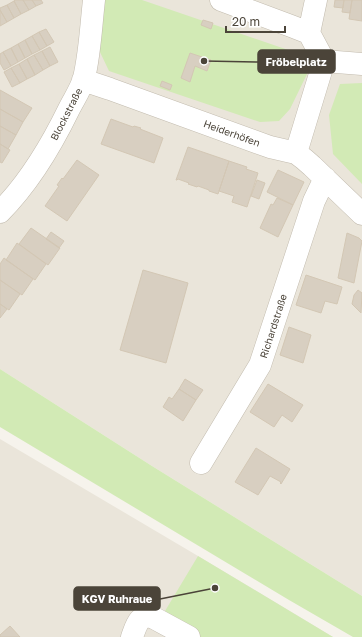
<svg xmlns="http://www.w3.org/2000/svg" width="362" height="637" font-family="'Golos Text',sans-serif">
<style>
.residential{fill:#eae5da}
.green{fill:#d2eab5}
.building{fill:#d8cfc1;stroke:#d3c7b4}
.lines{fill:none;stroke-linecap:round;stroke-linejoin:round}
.minor-casing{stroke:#c2bbae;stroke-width:23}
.minor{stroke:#fff;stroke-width:22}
.labels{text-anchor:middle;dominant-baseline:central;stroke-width:3;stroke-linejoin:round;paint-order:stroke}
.street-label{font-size:10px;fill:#4b4439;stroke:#fff}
.leader{fill:none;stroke:#4b4439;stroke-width:1.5}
.callout-dot{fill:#4b4439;stroke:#fff;stroke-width:1.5}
.callout{fill:#4b4439;stroke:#4b4439;stroke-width:1.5}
.callout-label{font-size:11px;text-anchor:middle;font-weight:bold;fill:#fff}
</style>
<rect width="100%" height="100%" fill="#f6f3ec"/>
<!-- residential -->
<path class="residential" d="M 0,0 L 362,0 L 362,596 L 152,466 L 0,369 Z
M 0,439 L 198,556 L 333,637 L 0,637 Z"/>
<!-- green -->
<path class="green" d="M 104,0 L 142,0 L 297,53 L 309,70 L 290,109 L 279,121 L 260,122 L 109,71 L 99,50 Z
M 362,83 L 362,184 L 333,154 L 329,115 L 340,84 Z
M 0,369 L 152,466 L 362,596 L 362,637 L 353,637 L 289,600 L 0,427 Z
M 198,556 L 333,637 L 190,637 L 159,621 Z"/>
<!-- building -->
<path class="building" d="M 15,0 L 23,0 L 29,10 L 21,14 L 14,1 Z
M 23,0 L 32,0 L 36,6 L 29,10 Z
M 32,0 L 41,0 L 43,3 L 36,6 Z
M 335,0 L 344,0 L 343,8 L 334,7 Z
M 344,0 L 352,0 L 350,13 L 342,12 Z
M 352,0 L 362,0 L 362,21 L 349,19 Z
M 14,1 L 21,14 L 14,18 L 7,5 Z
M 7,5 L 14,18 L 7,22 L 0,10 L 0,8 Z
M 0,10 L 7,22 L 0,26 Z
M 203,20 L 213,23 L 211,29 L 201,25 Z
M 46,29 L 54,42 L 47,46 L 39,32 Z
M 39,32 L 47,46 L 40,50 L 32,36 Z
M 32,36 L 40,50 L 32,54 L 25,40 Z
M 25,40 L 32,54 L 25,58 L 18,44 Z
M 18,44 L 25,58 L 18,62 L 11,48 Z
M 50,47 L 58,62 L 50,66 L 42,51 Z
M 11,48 L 18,62 L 11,66 L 3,52 Z
M 42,51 L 50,66 L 43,70 L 34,55 Z
M 3,52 L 11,66 L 4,70 L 0,63 L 0,54 Z
M 190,53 L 211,60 L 207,71 L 195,66 L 190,82 L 181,78 Z
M 34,55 L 43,70 L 35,75 L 27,59 Z
M 27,59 L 35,75 L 27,79 L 19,64 Z
M 19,64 L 27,79 L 20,83 L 11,68 Z
M 11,68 L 20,83 L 12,87 L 4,72 Z
M 162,81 L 172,85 L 170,90 L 160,86 Z
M 0,90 L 32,108 L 23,122 L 0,109 Z
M 0,109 L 23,122 L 16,135 L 0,126 Z
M 111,119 L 133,127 L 134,126 L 141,128 L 140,129 L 163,138 L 154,163 L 101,144 Z
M 0,126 L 16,135 L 8,149 L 0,144 Z
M 0,144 L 10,150 L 2,163 L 0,162 Z
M 188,147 L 229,161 L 218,194 L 209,191 L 209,190 L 198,186 L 197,187 L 188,184 L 189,183 L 178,179 L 177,180 L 176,180 Z
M 77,160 L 99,175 L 67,221 L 45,206 L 59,186 L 57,185 L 62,178 L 63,179 Z
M 229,161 L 247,167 L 246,169 L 258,173 L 247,207 L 232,202 L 234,196 L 219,191 Z
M 278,170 L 304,182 L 293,205 L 267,192 Z
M 257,180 L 265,183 L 259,199 L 251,196 Z
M 277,198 L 293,205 L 278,237 L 260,228 L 271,204 L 273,205 Z
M 31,228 L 60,248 L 48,265 L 19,244 Z
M 51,232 L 64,241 L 59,248 L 46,239 Z
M 347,233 L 359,238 L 362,241 L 354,283 L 338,278 Z
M 17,243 L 46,264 L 35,280 L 6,260 Z
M 4,258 L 33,279 L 22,295 L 0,280 L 0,264 Z
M 143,270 L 188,283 L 166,363 L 120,350 Z
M 306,275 L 342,287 L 337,304 L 325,301 L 321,313 L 296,305 Z
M 0,280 L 20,294 L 9,310 L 0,304 Z
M 358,290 L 362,293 L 361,313 L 352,304 L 354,295 Z
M 0,304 L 7,309 L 0,318 Z
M 289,327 L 311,335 L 303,363 L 280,355 Z
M 185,379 L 203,390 L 196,400 L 179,389 Z
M 268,384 L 303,405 L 292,422 L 282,415 L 274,427 L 250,412 Z
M 179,389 L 196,400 L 183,421 L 163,407 L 169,397 L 172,399 Z
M 256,448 L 290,469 L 281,484 L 280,483 L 281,482 L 270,476 L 258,495 L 235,482 Z
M 10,626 L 20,637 L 0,637 L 0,635 Z"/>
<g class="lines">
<defs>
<path id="minor" d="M 221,0 L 291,26 L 309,33
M 324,61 L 362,64
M 83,80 L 110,89 L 270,147 L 296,153 L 304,159 L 312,166 L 362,214
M 296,153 L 324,61 L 309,33 L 316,0
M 0,212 C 30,182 51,146 69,109 C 74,99 81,89 84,78 C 90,53 91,26 94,0
M 201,463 L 260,365 L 314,201 L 325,178
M 132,637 C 136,626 139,612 154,618 L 189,637"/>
</defs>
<!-- minor casing -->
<use href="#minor" class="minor-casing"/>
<!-- minor -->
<use href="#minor" class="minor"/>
</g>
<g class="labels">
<!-- street labels -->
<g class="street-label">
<text transform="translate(66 114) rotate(-63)">Blockstraße</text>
<text transform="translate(232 133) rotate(20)">Heiderhöfen</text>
<text transform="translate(273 326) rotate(-72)">Richardstraße</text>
</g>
</g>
<!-- callouts -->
<path class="leader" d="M204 61L258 62M215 588L160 599"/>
<g class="callout-dot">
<circle cx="204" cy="61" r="4"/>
<circle cx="215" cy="588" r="4"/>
</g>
<g class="callout">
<rect x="258" y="50" width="77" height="23" rx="4"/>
<rect x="74" y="587" width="86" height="23" rx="4"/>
</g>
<g class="callout-label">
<text x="296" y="66">Fröbelplatz</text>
<text x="117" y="603">KGV Ruhraue</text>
</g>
<!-- scale -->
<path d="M226 26v6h59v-6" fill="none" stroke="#4b4439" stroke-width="2"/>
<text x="232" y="26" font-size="12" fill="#4b4439" stroke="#ffffff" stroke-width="3" paint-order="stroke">20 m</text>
</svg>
